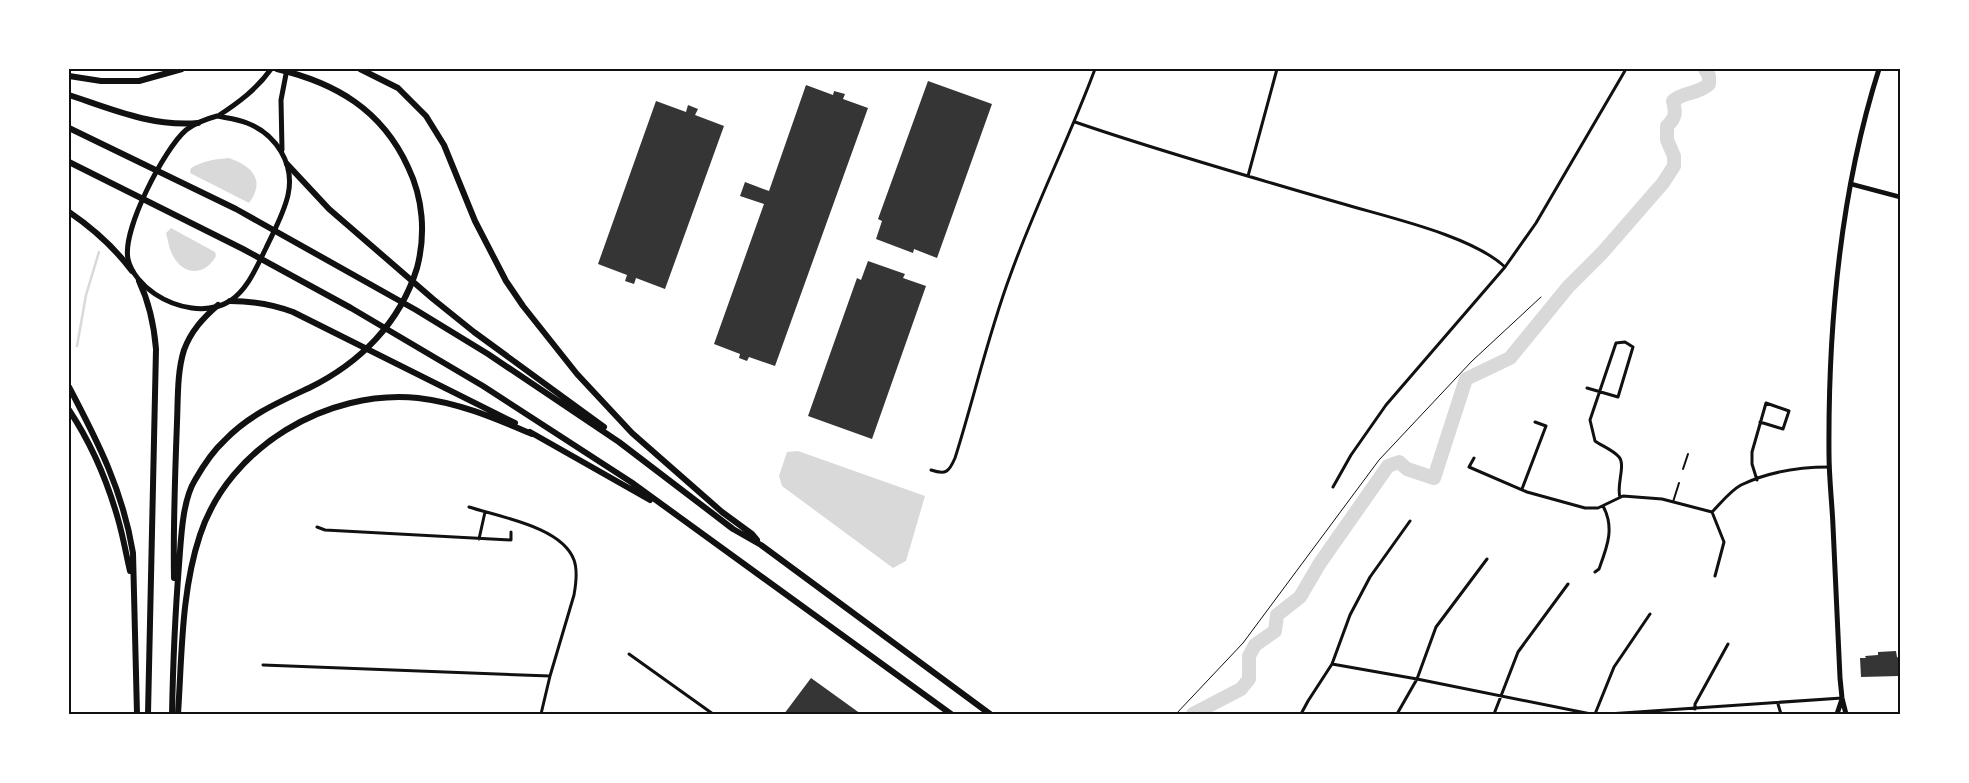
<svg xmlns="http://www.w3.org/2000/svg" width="1969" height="783" font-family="Karla,sans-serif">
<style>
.water{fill:#d9d9d9}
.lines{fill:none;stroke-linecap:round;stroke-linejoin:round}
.stream{stroke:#d9d9d9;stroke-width:2.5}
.river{stroke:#d9d9d9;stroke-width:14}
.building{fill:#353535}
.path{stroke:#111;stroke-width:1}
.service{stroke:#111;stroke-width:2}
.minor{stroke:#111;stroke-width:3}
.tertiary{stroke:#111;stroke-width:4.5}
.secondary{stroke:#111;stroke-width:5}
.motorway{stroke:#111;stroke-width:6}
.neatline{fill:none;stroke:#111;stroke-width:2}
</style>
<rect width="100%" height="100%" fill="#fff"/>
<!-- water -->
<path class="water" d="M 229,158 C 252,166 266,180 249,203 L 190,173 L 191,168 C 203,161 215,159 229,158 Z
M 171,228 L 215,252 L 216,256 C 205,276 184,276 173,256 C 169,249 168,240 166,233 Z
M 798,451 L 925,496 L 906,561 L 893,568 L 782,486 L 779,476 L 787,452 Z"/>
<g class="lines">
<!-- stream -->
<path class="stream" d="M 77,346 L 86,295 L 99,252
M 69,461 L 69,460"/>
<!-- river -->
<path class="river" d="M 1193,714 L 1241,689 L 1249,679 L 1249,656 L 1255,645 L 1275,631 L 1277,615 L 1300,597 L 1320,563 L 1388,466 L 1399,462 L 1407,469 L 1434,478 L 1466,379 L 1510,358 L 1568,287 L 1602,253 L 1663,183 L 1674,166 L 1674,156 L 1667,140 L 1667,126 C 1676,118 1676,112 1673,101 C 1683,92 1699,94 1709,84 L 1709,76 L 1705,69"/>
</g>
<!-- building -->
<path class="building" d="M 928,81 L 992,104 L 937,258 L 914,249 L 913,253 L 876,239 L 882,221 L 878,219 Z
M 806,85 L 833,95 L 834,91 L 845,94 L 843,99 L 868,108 L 775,366 L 749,357 L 747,361 L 739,358 L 740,354 L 714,344 L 764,204 L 740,196 L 745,182 L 769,191 Z
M 656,101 L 686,112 L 688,105 L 698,109 L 695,115 L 724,126 L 665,289 L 636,278 L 634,284 L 625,281 L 627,275 L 598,264 Z
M 868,261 L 905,274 L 903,278 L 926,286 L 872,439 L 808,416 L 857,278 L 861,280 Z
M 1896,651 L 1897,657 L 1899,658 L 1899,676 L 1861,677 L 1860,658 L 1866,658 L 1865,656 L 1878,655 L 1878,652 Z
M 811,678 L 861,714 L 784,714 Z"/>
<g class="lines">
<!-- path -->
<path class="path" d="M 1176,714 L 1243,643 L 1379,460 L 1472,361 L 1541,297"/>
<!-- service -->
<path class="service" d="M 1683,469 L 1688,454
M 1673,502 L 1679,483"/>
<!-- minor -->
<path class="minor" d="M 1075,122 C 1162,152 1251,177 1340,203 C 1386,217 1471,235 1505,267
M 1248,176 L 1277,69
M 1587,388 L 1618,397 L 1633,347 L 1625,342 L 1616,343 L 1590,420 L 1595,441 C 1602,446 1613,450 1619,457 C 1626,465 1616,486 1620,497
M 1474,458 L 1469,467 L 1527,492 L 1585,508 L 1598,508 L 1623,496 L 1662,499 L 1712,512
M 931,470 C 946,475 949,472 955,458 C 974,398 988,335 1010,276 C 1035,206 1069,139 1095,69
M 1757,480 L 1752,464 L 1752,452 L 1766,403 L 1789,411 L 1783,429 L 1760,422
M 1333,487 L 1351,455 L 1386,405 L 1505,267 L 1536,223 L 1626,69
M 1522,489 L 1546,426 L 1535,422
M 469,507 C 500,517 562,527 574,560 C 578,571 576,584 574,595 L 550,676 L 541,714
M 317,527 L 325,530 L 511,540 L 511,532
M 479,539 L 485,512
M 1595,572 L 1599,569 C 1607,547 1615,528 1603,506
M 1715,576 L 1724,542 L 1712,512 C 1721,503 1730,491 1741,485 C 1768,472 1799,467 1829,467
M 629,654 L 713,714
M 1332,664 L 1417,679 L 1591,714
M 263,665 L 550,676
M 1778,704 L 1781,714
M 1695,709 L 1695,704 L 1728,644
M 1301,714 L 1308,701 L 1332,664 L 1350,615 L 1370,577 L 1410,521
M 1397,714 L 1417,679 L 1436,627 L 1487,559
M 1494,714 L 1518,652 L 1568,584
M 1595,714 L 1614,667 L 1650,614
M 1608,714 L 1842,698"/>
<!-- tertiary -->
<path class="tertiary" d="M 1851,184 L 1900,197"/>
<!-- secondary -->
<path class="secondary" d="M 217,116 C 227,118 238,119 247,123 C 276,134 295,164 288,195 C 284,213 274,231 266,248 C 257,266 248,289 230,301 C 207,315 176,308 155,294 C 143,286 131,273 128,259 C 122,230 164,149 186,130 C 195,123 206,119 217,116 Z
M 218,116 C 238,103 257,89 271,69
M 282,150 L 281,100 L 287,69
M 1837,714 L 1842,699
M 1846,714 L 1842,698 L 1840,678 C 1838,627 1835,577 1833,526 C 1832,502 1829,478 1829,454 C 1828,326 1840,192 1879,69"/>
<!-- motorway -->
<path class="motorway" d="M 360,69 L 398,88 L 426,116 L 444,145 L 475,221 L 506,281 L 523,306 L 577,374 L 632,433 L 722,512 L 752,534 L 757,540
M 69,76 L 101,81 L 139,81 L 182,69
M 69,95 C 111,109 152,127 198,123
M 69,128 L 236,209 L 416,310 L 488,354 L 619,442 L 733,529 L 761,545 L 990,714
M 69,162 L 243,249 L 351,308 L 483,386 L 631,482 L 951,714
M 287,164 L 329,209 L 433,299 L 474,332 L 604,427
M 69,212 C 94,229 114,247 132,271
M 139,281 C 149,302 154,325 156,349 L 148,714
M 230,301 C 253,301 272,304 293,312 L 515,423
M 69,387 C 98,442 123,491 133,553 L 137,714
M 69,410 C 91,443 107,480 118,519 C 123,536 126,554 130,571
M 530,432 L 650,500
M 174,578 C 173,526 175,474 177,422 C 178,399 177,372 184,350 C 191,331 203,318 218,305
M 172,714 C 173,664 175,615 179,565 C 181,540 182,501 195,480 C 203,466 213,451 225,440 C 249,415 279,402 309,388 C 360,363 400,323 417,268 C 426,234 423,198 408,167 C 382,110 336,83 277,69
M 178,714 C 182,655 181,592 200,535 C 229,447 327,389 418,398 C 460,403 494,418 532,434"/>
</g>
<!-- border -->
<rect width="1969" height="783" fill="none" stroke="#ffffff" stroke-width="140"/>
<rect x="70" y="70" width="1829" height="643" class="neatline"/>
</svg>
